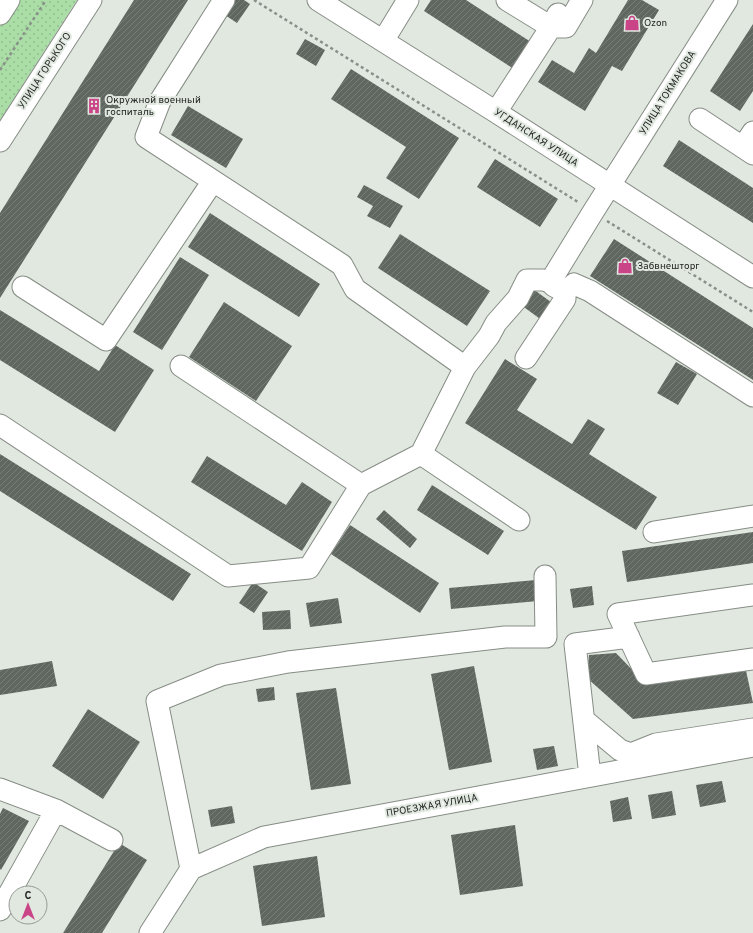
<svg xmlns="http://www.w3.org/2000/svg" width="753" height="933" font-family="Overpass,sans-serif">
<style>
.grass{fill:url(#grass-dots)}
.building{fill:url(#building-hatch)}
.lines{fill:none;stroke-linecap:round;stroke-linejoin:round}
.minor-casing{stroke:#868d85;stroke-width:23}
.path{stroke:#898f89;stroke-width:2.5;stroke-dasharray:3 3;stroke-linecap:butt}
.minor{stroke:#fff;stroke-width:21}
.labels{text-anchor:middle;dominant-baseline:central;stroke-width:4;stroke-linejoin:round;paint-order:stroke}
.poi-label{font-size:10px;fill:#242724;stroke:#e0e8e0;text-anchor:start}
.street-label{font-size:10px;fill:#242724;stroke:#e0e8e0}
</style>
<defs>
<pattern id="grass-dots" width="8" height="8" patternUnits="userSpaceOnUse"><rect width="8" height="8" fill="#aadea6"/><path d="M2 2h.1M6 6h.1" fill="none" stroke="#92be8f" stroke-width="1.8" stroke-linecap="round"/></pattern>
<pattern id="building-hatch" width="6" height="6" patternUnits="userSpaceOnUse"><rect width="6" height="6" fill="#606760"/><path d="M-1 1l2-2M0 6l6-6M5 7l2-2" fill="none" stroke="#777d77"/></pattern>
</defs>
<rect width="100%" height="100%" fill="#e0e8e0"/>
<!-- grass -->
<path class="grass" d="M 16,0 L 77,0 L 0,120 L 0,24 Z"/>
<!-- building -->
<path class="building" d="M 134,0 L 188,0 L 0,298 L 0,213 Z
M 231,0 L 244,0 L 250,4 L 237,23 L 222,13 Z
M 431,0 L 466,0 L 531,42 L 514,69 L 424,11 Z
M 628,0 L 642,0 L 659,10 L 622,71 L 612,66 L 585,111 L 538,82 L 552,60 L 574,73 L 589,48 L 596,53 Z
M 753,24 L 753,91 L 740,111 L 710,91 Z
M 305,39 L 325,50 L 316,66 L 296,54 Z
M 351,69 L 459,138 L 419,199 L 386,178 L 406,147 L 331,99 Z
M 188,106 L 243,139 L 226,168 L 171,135 Z
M 679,140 L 753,188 L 753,223 L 663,166 Z
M 495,159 L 558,199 L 540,227 L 477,187 Z
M 364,185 L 403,206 L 390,228 L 367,216 L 373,206 L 357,197 Z
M 210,213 L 320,284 L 299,317 L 188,247 Z
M 400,234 L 490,291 L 467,326 L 378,268 Z
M 614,239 L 753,328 L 753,380 L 590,276 Z
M 180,257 L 209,275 L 162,350 L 133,332 Z
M 533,289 L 555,305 L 543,321 L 521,305 Z
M 224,302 L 292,346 L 256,401 L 189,357 Z
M 0,310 L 99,371 L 115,345 L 154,370 L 115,432 L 0,360 Z
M 505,359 L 537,379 L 517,410 L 572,444 L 588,419 L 605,429 L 589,454 L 657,497 L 636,530 L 465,423 Z
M 676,362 L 697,374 L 678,405 L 657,393 Z
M 0,454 L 191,574 L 173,601 L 0,491 Z
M 207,456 L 286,505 L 302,482 L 332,502 L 302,551 L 191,482 Z
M 432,485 L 504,531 L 488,555 L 417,510 Z
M 384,510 L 417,539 L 410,548 L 376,519 Z
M 350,525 L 439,583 L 420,613 L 331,554 Z
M 753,532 L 753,563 L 627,582 L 622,551 Z
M 536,580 L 538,601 L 451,609 L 449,588 Z
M 253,582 L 268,592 L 254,613 L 239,603 Z
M 592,586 L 594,605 L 573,608 L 570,589 Z
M 338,598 L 342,623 L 310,627 L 306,603 Z
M 290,610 L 291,629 L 263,630 L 262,612 Z
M 616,653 L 642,680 L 745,666 L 753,703 L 633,719 L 587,678 L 589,655 Z
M 52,661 L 57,686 L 0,695 L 0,670 Z
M 474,666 L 492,762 L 449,770 L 431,674 Z
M 274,687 L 275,700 L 258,702 L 256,689 Z
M 336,688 L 351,784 L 311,790 L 296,693 Z
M 88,709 L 140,742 L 103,799 L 52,766 Z
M 554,746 L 558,766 L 537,770 L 533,749 Z
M 722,781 L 726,802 L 700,807 L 696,785 Z
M 672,791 L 676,815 L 652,819 L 648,795 Z
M 628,797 L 632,819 L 613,822 L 610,801 Z
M 232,806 L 235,823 L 211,827 L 208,810 Z
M 3,808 L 29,821 L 1,870 L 0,869 L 0,814 Z
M 515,825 L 523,886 L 460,895 L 451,835 Z
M 119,843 L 147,860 L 102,933 L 63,933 Z
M 317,856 L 325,917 L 262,926 L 253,866 Z"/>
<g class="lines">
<defs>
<path id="minor" d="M 318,0 L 496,112 L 753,277
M 507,0 L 551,27 L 558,14
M 0,14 L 9,0
M 383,41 L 408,0
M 496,112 L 551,27 L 566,27 L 582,0
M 700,119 L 753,154
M 0,141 L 91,0
M 743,147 L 753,132
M 23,287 L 106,340 L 213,181
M 565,292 L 574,284 L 590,291 L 753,396
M 526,358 L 565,299 L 565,292 L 554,286 L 550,282 L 593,212 L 727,0
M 181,366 L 361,485
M 465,367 L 489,336 L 496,323 L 518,298 L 527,280 L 543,280 L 550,282
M 0,425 L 228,576 L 309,568 L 361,485 L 421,454 L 465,367 L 355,289 L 342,265 L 146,137 L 160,101 L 224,0
M 421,454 L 519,520
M 654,532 L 753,516
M 753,595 L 618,614 L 646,674 L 753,659
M 584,720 L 620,750 L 631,754 L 656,744 L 753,729
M 590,776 L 575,644 L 629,637
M 0,789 L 56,810 L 0,910
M 56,810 L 112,840
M 191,869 L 157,701 L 221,675 L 288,662 L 505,637 L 546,637 L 545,576
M 150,933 L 191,869 L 264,837 L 753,746"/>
</defs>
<!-- minor casing -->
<use href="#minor" class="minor-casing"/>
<!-- path -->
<path class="path" d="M 254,0 L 578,202
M 0,70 L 46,0
M 607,221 L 753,312"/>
<!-- minor -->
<use href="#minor" class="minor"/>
</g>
<!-- icons -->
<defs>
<symbol id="shop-bare" viewBox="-9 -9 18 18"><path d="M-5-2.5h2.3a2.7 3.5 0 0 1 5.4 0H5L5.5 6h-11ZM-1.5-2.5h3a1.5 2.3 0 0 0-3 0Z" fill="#ca4588" stroke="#e0e8e0" stroke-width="2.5" paint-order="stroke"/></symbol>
<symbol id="building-bare" viewBox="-9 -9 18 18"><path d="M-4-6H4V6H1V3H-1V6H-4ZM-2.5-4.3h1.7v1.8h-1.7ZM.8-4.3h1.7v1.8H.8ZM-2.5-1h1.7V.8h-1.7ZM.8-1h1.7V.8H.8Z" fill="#ca4588" stroke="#e0e8e0" stroke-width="2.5" paint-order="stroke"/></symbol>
</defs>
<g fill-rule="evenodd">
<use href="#shop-bare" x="621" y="12" width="22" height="22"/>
<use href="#building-bare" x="83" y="95" width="22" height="22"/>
<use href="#shop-bare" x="614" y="255" width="22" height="22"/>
</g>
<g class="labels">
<!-- poi labels -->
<g class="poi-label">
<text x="644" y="23">Ozon</text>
<text x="106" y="100">Окружной военный<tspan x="106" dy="12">госпиталь</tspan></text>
<text x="637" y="266">Забвнешторг</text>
</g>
<!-- street labels -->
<g class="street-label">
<text transform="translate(45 71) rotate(-57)">УЛИЦА ГОРЬКОГО</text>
<text transform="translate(668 93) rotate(-58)">УЛИЦА ТОКМАКОВА</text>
<text transform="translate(536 138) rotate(33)">УГДАНСКАЯ УЛИЦА</text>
<text transform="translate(432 806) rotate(-10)">ПРОЕЗЖАЯ УЛИЦА</text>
</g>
</g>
<!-- north arrow -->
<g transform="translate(28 905)"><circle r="19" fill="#e0e8e0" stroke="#959b95"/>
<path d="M0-3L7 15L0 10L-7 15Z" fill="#ca4588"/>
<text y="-6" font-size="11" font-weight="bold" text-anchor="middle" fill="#242724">С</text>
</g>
</svg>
